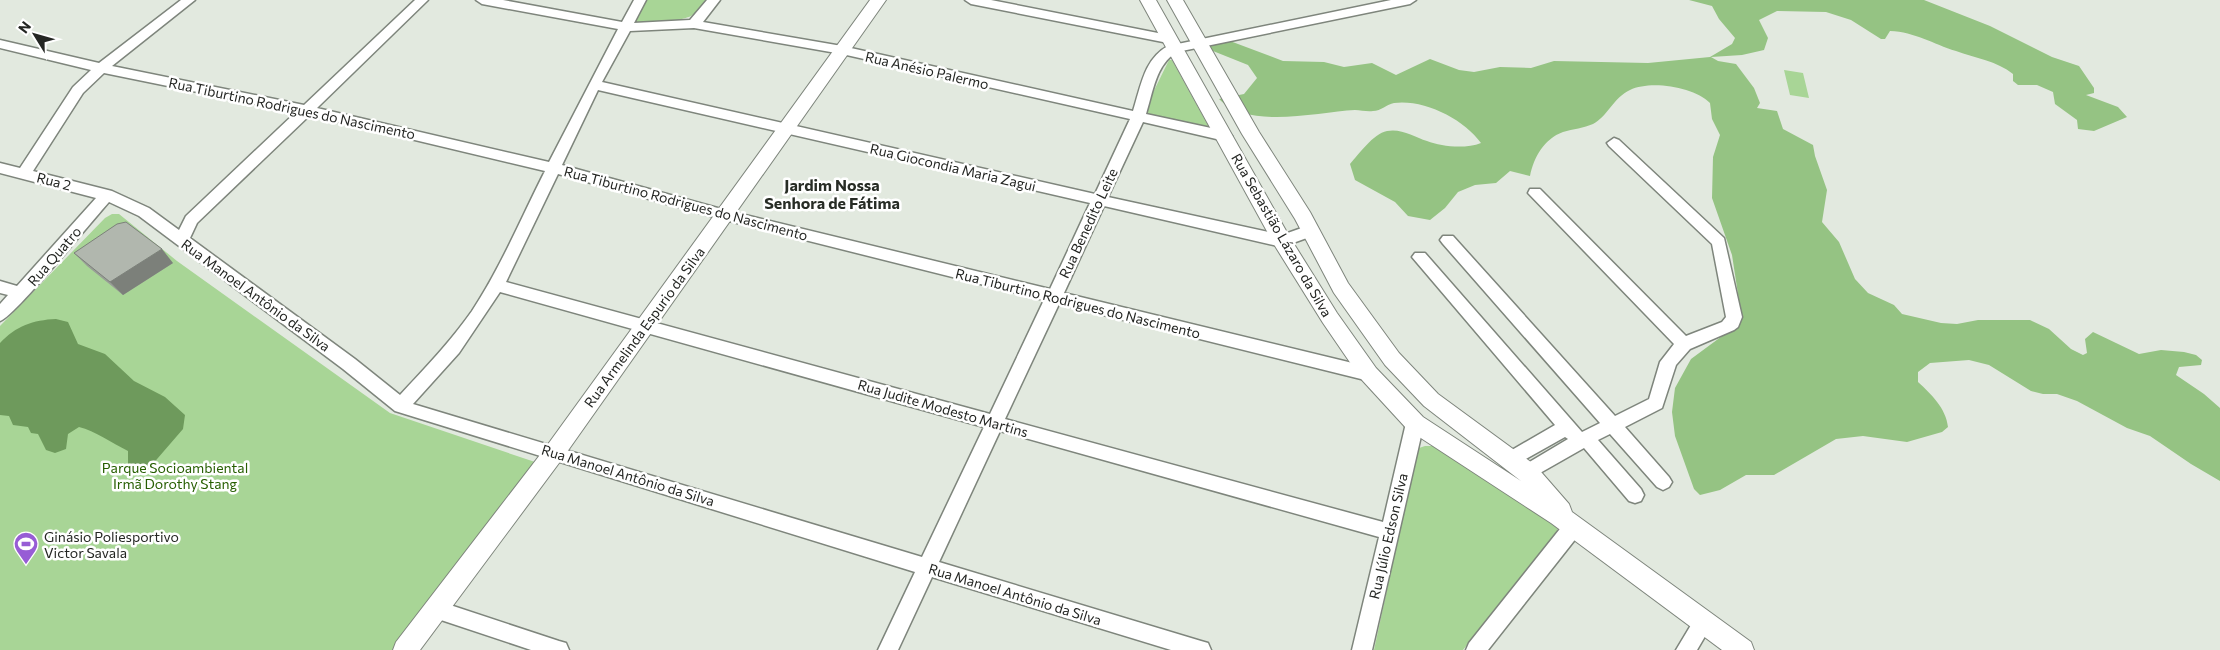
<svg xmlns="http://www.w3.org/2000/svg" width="2220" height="650" font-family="Commissioner,sans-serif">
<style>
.green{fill:#a8d596}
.forest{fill:#95c383}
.water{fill:#6e9a5c}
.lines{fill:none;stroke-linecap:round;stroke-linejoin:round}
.minor-casing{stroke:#7e857c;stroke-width:3}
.tertiary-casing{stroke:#7e857c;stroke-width:2}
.minor{fill:#fff;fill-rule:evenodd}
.tertiary{fill:#fff;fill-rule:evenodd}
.wall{fill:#989d96}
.shaded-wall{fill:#7c807a}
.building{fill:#b1b7ae;stroke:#7c807a}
.labels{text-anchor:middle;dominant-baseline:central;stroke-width:5;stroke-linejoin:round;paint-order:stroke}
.street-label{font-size:14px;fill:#242623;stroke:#fff}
.park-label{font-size:14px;fill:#265e00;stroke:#fff}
.poi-label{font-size:14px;fill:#242623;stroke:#fff;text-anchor:start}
.quarter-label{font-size:16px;font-weight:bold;fill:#272c25;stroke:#fff}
</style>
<rect width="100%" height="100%" fill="#e2e9df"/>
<!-- green -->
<path class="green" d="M 643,0 L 710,0 C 704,5 698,12 691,16 C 680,21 642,28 632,20 Z
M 1169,60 L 1172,60 L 1210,129 L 1143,113 Z
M 1784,70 L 1803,73 L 1809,98 L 1790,95 Z
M 112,214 L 119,214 L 177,261 L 390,413 L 535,462 L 395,650 L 0,650 L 0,326 L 105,218 Z
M 1425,446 L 1433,446 L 1554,522 L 1557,526 L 1557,534 L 1463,650 L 1374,650 L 1416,455 L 1419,448 Z"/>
<!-- forest -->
<path class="forest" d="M 1689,0 L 1924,0 L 1990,26 L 2052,57 L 2079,66 L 2094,88 L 2094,93 L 2086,95 L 2118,107 L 2127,117 L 2094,131 L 2078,129 L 2077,120 L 2055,104 L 2053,92 L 2037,85 L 2018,85 L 2013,81 L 2013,74 C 1997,61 1975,58 1956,51 C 1933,44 1915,32 1890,31 L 1885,39 L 1881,39 L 1851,20 L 1826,12 L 1777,11 L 1759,20 L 1768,38 L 1764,50 L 1742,55 L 1711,57 L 1718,61 L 1736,64 L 1754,88 L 1760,103 L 1757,108 L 1777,111 L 1783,129 L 1813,145 L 1815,156 L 1827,190 L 1822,222 L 1839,242 L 1855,279 L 1868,293 L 1894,305 L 1902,314 L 1941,323 L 1957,324 L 1978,320 L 2030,320 L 2049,329 L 2071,349 L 2083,355 L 2087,353 L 2085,339 L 2093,332 L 2139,354 L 2161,350 L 2184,352 L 2196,355 L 2202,360 L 2201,365 L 2179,367 L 2176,375 L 2204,394 L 2220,408 L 2220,481 L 2191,464 L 2150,436 L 2127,428 L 2077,401 L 2057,394 L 2043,394 L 2031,391 L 1989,365 L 1969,360 L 1930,363 L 1918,372 L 1918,382 C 1931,394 1946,408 1948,427 L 1942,432 L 1907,442 L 1863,436 L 1836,439 L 1774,475 L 1746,475 L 1720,490 L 1700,495 L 1694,489 L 1675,436 L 1672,412 L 1675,388 L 1691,359 L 1733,328 L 1740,307 L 1732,255 L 1712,198 L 1713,157 L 1720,135 L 1712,119 L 1710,103 C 1694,87 1651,80 1630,90 C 1614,97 1607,117 1593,124 C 1584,128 1573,129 1563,132 C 1544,139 1534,157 1530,176 L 1510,171 L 1496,183 L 1475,185 L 1458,192 L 1445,208 L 1430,220 L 1408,216 L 1395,202 L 1355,180 L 1350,164 C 1359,154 1373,134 1387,131 C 1401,128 1415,137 1427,141 C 1442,147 1466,149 1481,143 C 1464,119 1424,99 1394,103 C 1387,104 1381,111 1373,111 C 1367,112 1361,110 1355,110 C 1317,112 1248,130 1219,99 L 1244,94 L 1257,78 L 1248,65 L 1208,49 L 1205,44 L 1222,38 L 1283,61 L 1324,62 L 1344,67 L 1372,63 L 1396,75 L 1430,59 L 1459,70 L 1474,72 L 1500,67 L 1531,68 L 1554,61 L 1648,63 L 1710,57 L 1732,44 L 1735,38 L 1719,19 L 1712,6 Z"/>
<!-- water -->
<path class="water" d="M 56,319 L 68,322 L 78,344 L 105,354 L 134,381 L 165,397 L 185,415 L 183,429 L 151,466 L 141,470 L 131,468 L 128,463 L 128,451 C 112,443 95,431 79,427 L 68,434 L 66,449 L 55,453 L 46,450 L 38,434 L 31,433 L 28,427 L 13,425 L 9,416 L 0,415 L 0,343 C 16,326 33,320 56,319 Z"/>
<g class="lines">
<defs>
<path id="minor" d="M 181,0 L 195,0 L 112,66 L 304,105 L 415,0 L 428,0 L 317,108 L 549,162 L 618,29 L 482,4 L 476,0 L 503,0 L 622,22 L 634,0 L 646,0 L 634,23 L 690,20 L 707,0 L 720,0 L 703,22 L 842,46 L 1133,111 C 1141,86 1144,59 1168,46 L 1391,0 L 1416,0 L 1410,4 L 1177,52 C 1156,64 1153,92 1146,114 L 1225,131 L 1232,136 L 1225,141 L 1143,122 L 1108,197 L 1282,235 L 1310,225 L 1315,227 L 1318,231 L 1315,235 L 1282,247 L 1104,206 L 1064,293 L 1369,367 L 1375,369 L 1377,374 L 1375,379 L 1369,381 L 1059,304 L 1005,419 L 1383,522 L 1406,423 L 1409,418 L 1415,416 L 1421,418 L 1424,423 L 1372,650 L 1352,650 L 1379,537 L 1000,431 L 939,562 L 1201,641 L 1208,643 L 1211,650 L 1171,650 L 932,577 L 898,650 L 878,650 L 915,572 L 395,411 L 343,369 L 139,216 L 109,202 C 92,221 14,317 0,321 L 0,304 L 8,295 L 0,293 L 0,281 L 17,286 L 96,198 L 0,173 L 0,163 L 20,168 L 73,87 L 91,70 L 0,48 L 0,40 L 99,63 ZM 694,28 L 842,54 L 1130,119 L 1095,194 L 602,82 L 630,31 ZM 104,73 L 296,112 L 186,216 L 179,230 L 149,208 L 112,191 L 33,171 L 83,93 ZM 598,90 L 1090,203 L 1050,289 L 725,210 L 562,165 ZM 310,115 L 545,171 C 521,218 501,267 472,311 C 451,341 425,368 400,395 L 355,359 L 190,238 L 197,223 ZM 558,174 L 725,220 L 1044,300 L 990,414 L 506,282 ZM 500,292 L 984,427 L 922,557 L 413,404 L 459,353 Z
M 965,0 L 991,0 L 1168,35 L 1175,39 L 1168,43 L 971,4 Z
M 1614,138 L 1619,140 L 1724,238 L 1742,317 L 1738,327 L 1734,330 L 1690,349 L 1676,365 L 1662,408 L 1625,427 L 1669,477 L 1672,482 L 1669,487 L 1663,490 L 1657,487 L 1610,434 L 1598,440 L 1641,489 L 1644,495 L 1641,501 L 1635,503 L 1629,501 L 1584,448 L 1533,477 L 1527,480 L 1521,477 L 1518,472 L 1521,467 L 1568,439 L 1565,437 L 1517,464 L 1511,466 L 1505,464 L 1502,459 L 1505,454 L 1555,425 L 1412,257 L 1415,253 L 1425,253 L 1582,432 L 1600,423 L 1443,244 L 1440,240 L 1443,236 L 1453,236 L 1615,416 L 1649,399 L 1660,362 L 1674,344 L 1528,193 L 1530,189 L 1540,189 L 1686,336 L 1722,322 L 1726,317 L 1712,244 L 1609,146 L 1607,143 Z
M 1574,518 L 1581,520 L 1583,526 L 1581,532 L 1488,650 L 1466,650 L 1469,643 L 1567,520 Z
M 435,600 L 559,641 L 566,643 L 569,650 L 531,650 L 435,618 L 428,615 L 425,609 L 428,603 Z
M 1704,612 L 1711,615 L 1714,621 L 1697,650 L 1676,650 L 1697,615 Z"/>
<path id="tertiary" d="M 870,0 L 886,0 L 562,459 L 420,650 L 393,650 L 396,642 L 546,447 Z
M 1140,0 L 1156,0 L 1289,236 L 1337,313 L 1376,368 L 1423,417 L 1521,481 L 1424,406 L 1385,365 L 1334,293 L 1295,219 L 1242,134 L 1167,0 L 1183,0 L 1259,132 L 1310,212 L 1348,283 L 1399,353 L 1438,394 L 1535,465 L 1569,504 L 1572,512 L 1751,642 L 1754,650 L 1722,650 L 1551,523 L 1407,429 L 1362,380 L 1323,323 L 1275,246 Z"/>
</defs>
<!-- minor casing -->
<use href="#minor" class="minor-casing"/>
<!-- tertiary casing -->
<use href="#tertiary" class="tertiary-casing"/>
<!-- minor -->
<use href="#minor" class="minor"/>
<!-- tertiary -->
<use href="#tertiary" class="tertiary"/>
</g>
<!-- wall -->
<path class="wall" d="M 74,253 L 173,263 L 123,295 L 87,266 Z"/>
<!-- shaded-wall -->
<path class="shaded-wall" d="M 162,249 L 173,263 L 123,295 L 110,282 Z"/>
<!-- building -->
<path class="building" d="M 126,222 L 162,249 L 110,282 L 74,253 L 117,224 Z"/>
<!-- icons -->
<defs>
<symbol id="stadium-pin" viewBox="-11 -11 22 30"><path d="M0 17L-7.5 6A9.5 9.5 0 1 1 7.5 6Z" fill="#975dd5" stroke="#fff"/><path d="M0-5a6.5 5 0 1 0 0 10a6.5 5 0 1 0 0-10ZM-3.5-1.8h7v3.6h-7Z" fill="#fff"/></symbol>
</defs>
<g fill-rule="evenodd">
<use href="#stadium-pin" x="12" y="530" width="28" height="38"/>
</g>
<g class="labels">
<!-- street labels -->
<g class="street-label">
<text transform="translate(927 70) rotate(13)">Rua Anésio Palermo</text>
<text transform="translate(292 108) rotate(12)">Rua Tiburtino Rodrigues do Nascimento</text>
<text transform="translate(953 167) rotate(13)">Rua Giocondia Maria Zagui</text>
<text transform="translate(54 181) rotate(14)">Rua 2</text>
<text transform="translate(686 203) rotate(15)">Rua Tiburtino Rodrigues do Nascimento</text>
<text transform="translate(1088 223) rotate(-65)">Rua Benedito Leite</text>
<text transform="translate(1282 235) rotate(60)">Rua Sebastião Lázaro da Silva</text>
<text transform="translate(54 256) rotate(-49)">Rua Quatro</text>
<text transform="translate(256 295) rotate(36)">Rua Manoel Antônio da Silva</text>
<text transform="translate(1078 303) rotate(14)">Rua Tiburtino Rodrigues do Nascimento</text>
<text transform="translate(644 327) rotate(-54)">Rua Armelinda Espurio da Silva</text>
<text transform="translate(943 408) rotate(16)">Rua Judite Modesto Martins</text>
<text transform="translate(628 475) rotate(17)">Rua Manoel Antônio da Silva</text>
<text transform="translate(1388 536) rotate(-77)">Rua Júlio Edson Silva</text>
<text transform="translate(1015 594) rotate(17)">Rua Manoel Antônio da Silva</text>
</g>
<!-- park labels -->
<g class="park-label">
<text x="175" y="467">Parque Socioambiental<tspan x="175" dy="16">Irmã Dorothy Stang</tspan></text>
</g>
<!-- poi labels -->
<g class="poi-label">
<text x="44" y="536">Ginásio Poliesportivo<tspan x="44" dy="16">Victor Savala</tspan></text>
</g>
<!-- quarter labels -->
<g class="quarter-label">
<text x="832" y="184">Jardim Nossa<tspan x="832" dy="18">Senhora de Fátima</tspan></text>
</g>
</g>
<!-- north arrow -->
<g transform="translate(35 35) rotate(307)" stroke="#ffffff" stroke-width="4" paint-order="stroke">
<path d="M0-4L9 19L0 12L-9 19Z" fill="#242623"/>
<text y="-8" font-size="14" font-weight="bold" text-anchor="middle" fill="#242623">N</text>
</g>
</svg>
